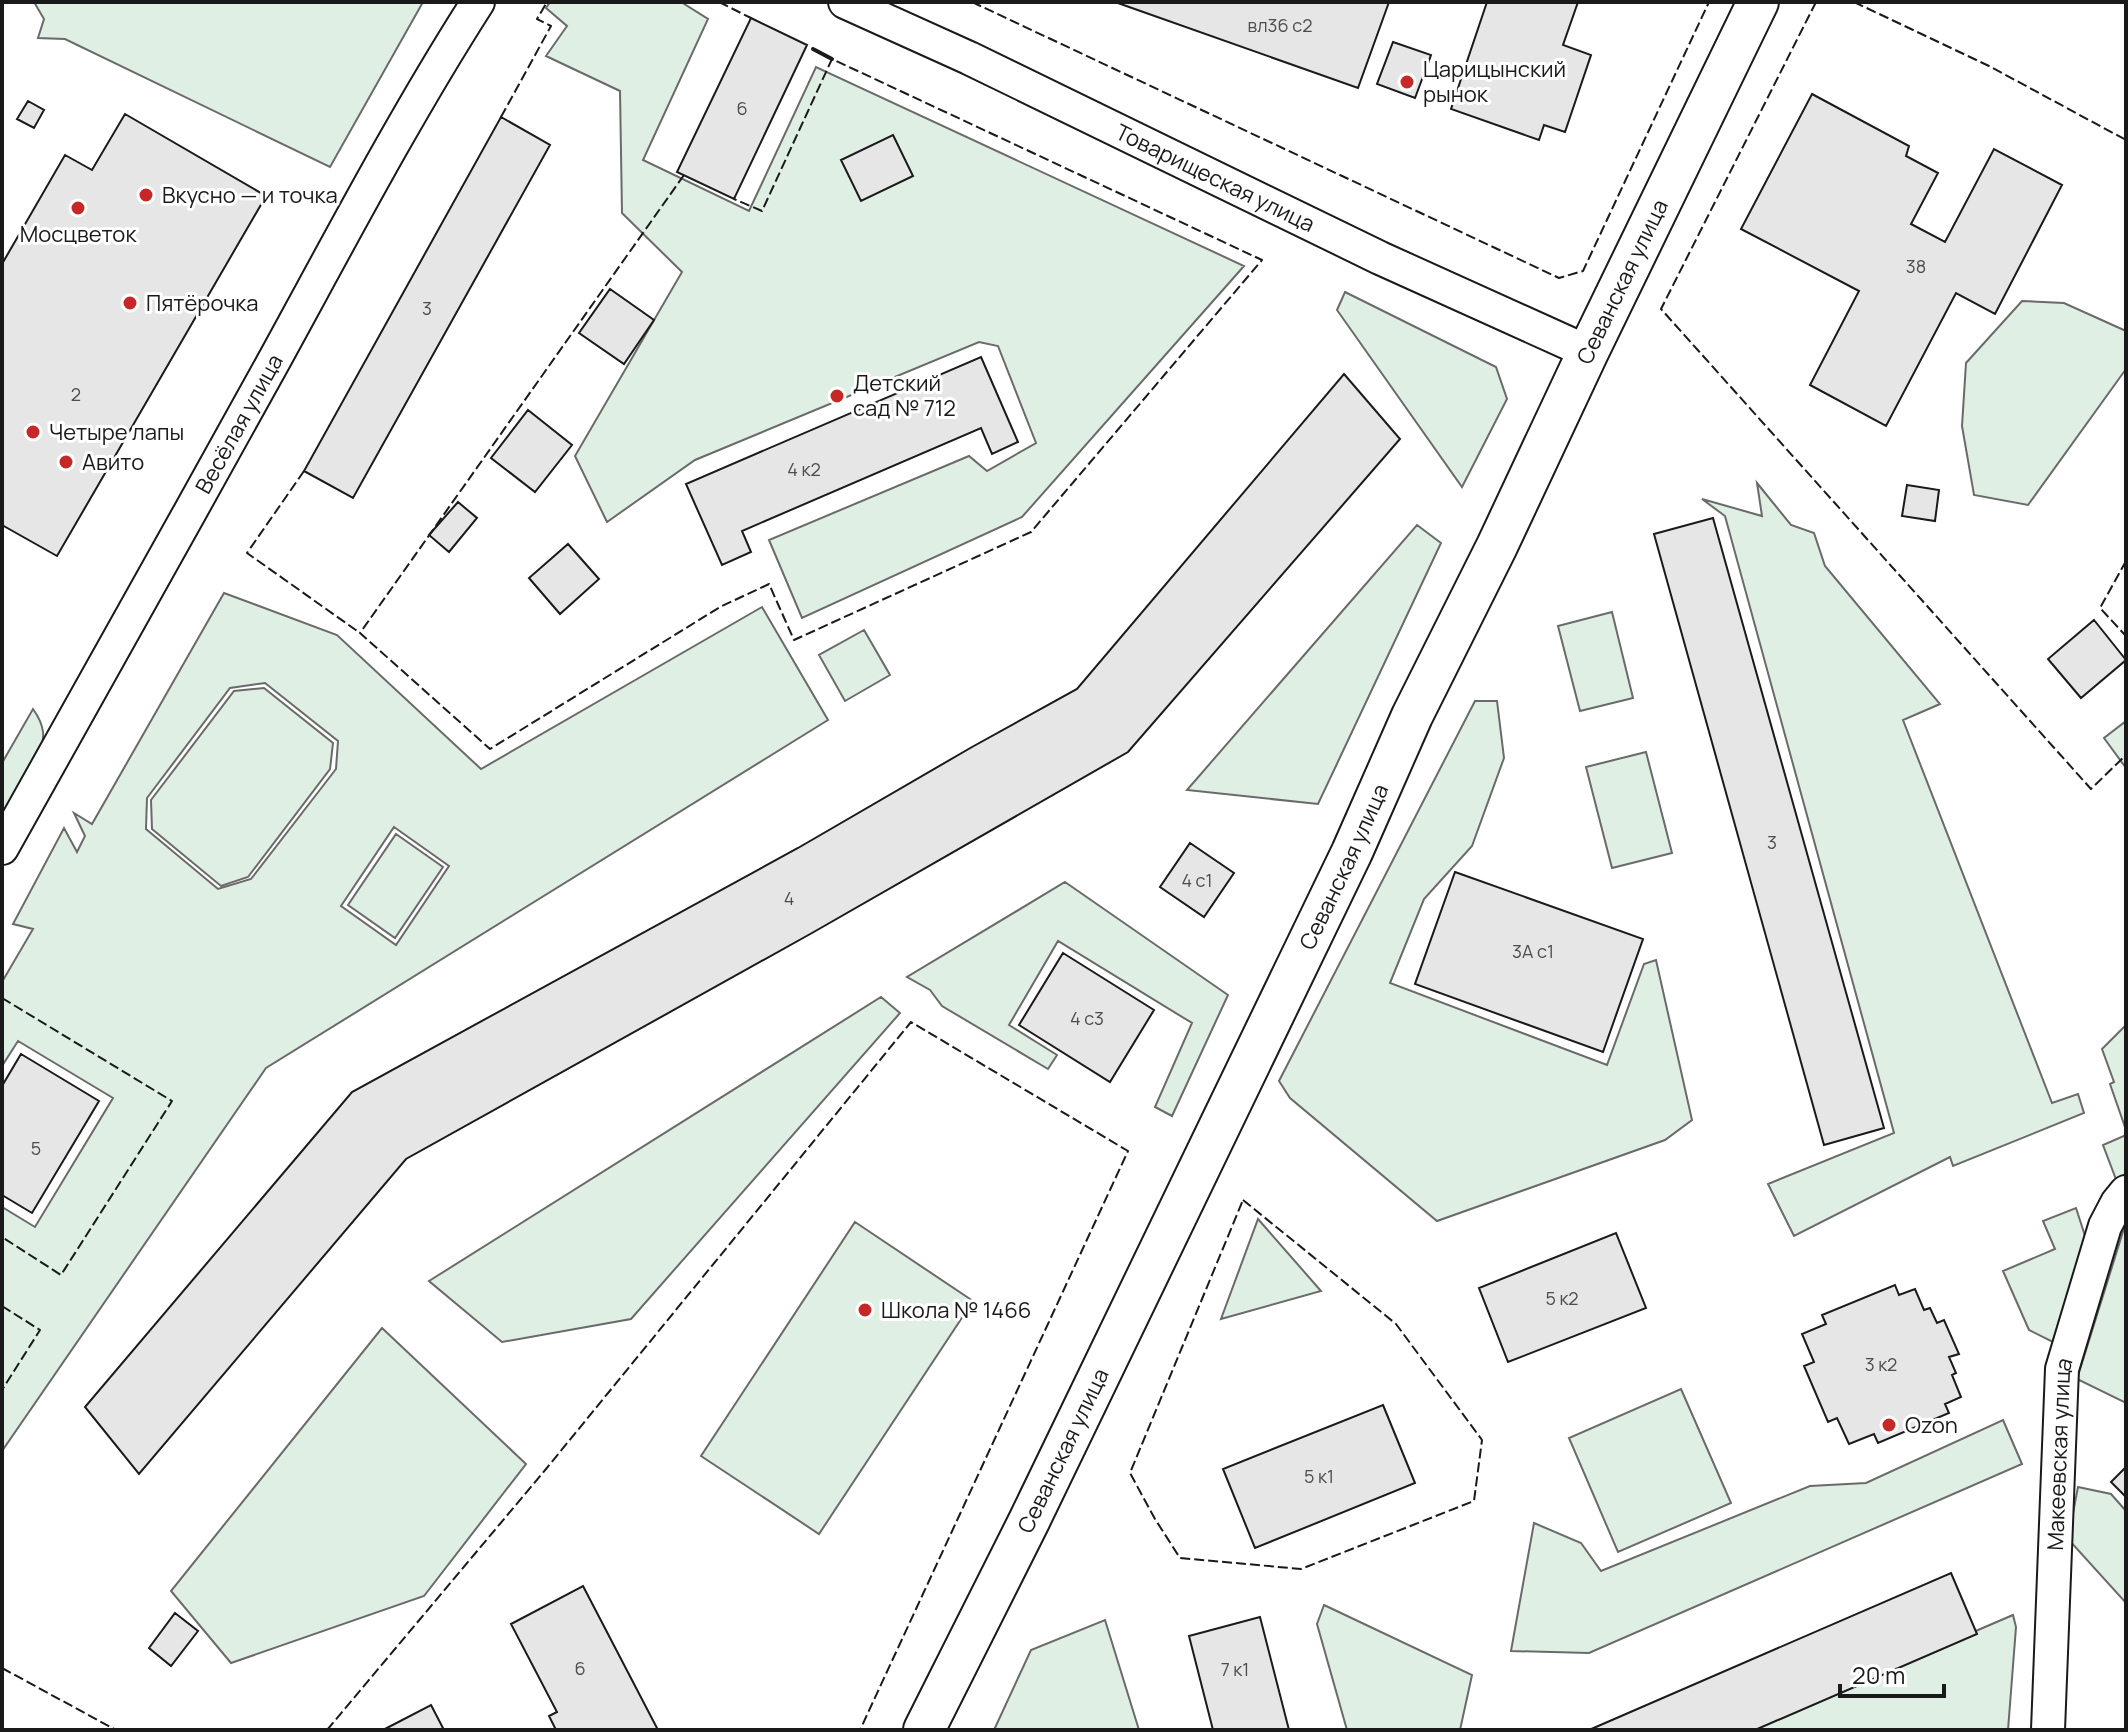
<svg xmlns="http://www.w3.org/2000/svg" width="2128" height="1732" font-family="Manrope,sans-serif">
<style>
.green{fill:#e0efe3;stroke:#6a6a6a;stroke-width:2;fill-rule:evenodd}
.building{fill:#e6e6e6;stroke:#1a1a1a;stroke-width:2}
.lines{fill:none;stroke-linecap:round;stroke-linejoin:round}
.minor-casing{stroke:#1a1a1a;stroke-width:36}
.tertiary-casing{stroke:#1a1a1a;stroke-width:44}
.minor{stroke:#fff;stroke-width:32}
.tertiary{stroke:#fff;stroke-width:40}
.fence{stroke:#1a1a1a;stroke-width:2;stroke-dasharray:10 4;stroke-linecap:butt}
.wall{stroke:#1a1a1a;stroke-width:4}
.poi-dot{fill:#c62828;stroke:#fff;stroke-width:3}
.labels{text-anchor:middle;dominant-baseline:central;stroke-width:6;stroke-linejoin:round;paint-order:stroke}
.number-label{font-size:18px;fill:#4d4d4d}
.poi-label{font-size:22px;fill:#1a1a1a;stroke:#fff;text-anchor:start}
.street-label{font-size:22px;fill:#1a1a1a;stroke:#fff}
</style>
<rect width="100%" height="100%" fill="#fff"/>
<!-- green -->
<path class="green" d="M 34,2 L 423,2 L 330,167 L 65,39 L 38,38 L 44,19 Z
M 550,2 L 681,2 L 708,19 L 643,160 L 749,211 L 816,67 L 1244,266 L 1022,517 L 802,618 L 769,540 L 969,456 L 987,471 L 1036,443 L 998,346 L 979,342 L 695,460 L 607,522 L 575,456 L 682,272 L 622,213 L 620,91 L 546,56 L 567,26 L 546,8 Z
M 1345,292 L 1496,367 L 1507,399 L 1462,487 L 1337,310 Z
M 2022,301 L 2064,303 L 2126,331 L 2126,369 L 2028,505 L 1974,495 L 1962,426 L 1966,363 Z
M 1757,483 L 1791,525 L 1814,533 L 1825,566 L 1940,704 L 1903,720 L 2052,1103 L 2078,1094 L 2084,1113 L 1953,1166 L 1950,1157 L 1794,1236 L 1768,1184 L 1894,1133 L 1725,516 L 1702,499 L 1762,516 Z
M 1417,525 L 1441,543 L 1318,804 L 1187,790 Z
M 224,593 L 337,635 L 481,769 L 762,607 L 828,720 L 266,1068 L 2,1451 L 2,1207 L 35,1227 L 113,1098 L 18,1041 L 2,1066 L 2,982 L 33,929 L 13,924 L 64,828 L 77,852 L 85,836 L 74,813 L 92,824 ZM 265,683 L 338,741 L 336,769 L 251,879 L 218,889 L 146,829 L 147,798 L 230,688 ZM 394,827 L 449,866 L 396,945 L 341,906 Z
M 1612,612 L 1633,698 L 1580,711 L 1558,626 Z
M 864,630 L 890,675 L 845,701 L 819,655 Z
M 264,688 L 333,743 L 330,769 L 248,877 L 221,886 L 152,829 L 151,800 L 234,691 Z
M 1475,701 L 1497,701 L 1504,758 L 1472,846 L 1424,899 L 1390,983 L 1607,1065 L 1644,964 L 1656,960 L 1692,1120 L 1665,1140 L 1437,1221 L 1290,1098 L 1279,1081 Z
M 33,709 C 38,716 42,723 43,732 C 46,755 16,794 4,814 L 2,813 L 2,763 Z
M 2126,721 L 2126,768 L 2104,738 Z
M 1646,752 L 1672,853 L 1612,868 L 1586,767 Z
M 396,834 L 443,867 L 395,938 L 348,905 Z
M 1065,882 L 1228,995 L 1172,1116 L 1155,1107 L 1192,1023 L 1058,941 L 1009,1025 L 1057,1055 L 1048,1069 L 942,1006 L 930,990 L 907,977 Z
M 881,997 L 900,1013 L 631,1319 L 502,1342 L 429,1281 Z
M 2126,1025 L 2126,1130 L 2110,1084 L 2114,1082 L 2102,1049 Z
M 2126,1135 L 2126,1173 L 2117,1182 L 2103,1145 Z
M 2076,1208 L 2087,1242 L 2057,1344 L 2029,1330 L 2003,1271 L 2055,1249 L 2043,1221 Z
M 1258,1219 L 1321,1291 L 1221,1319 Z
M 855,1222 L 973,1301 L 819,1534 L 701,1456 Z
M 2126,1222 L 2126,1403 L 2077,1379 Z
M 382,1328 L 526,1464 L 424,1596 L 231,1663 L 171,1591 Z
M 1681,1389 L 1731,1503 L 1618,1552 L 1569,1438 Z
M 2003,1420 L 2022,1464 L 1589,1653 L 1511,1651 L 1534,1523 L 1581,1543 L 1601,1571 L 1810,1486 L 1866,1483 Z
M 2078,1487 L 2111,1494 L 2126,1511 L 2126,1603 L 2068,1539 Z
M 1324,1605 L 1472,1675 L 1460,1730 L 1347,1730 L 1317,1624 Z
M 2013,1615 L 2016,1627 L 2008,1730 L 1745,1730 Z
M 1105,1620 L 1139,1730 L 994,1730 L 1031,1650 Z"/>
<!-- building -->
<path class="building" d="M 1115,2 L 1389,2 L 1358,88 Z
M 1487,2 L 1578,2 L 1563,45 L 1591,55 L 1565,132 L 1544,125 L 1539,140 L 1451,109 Z
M 751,18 L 807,45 L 734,199 L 677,172 Z
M 1393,42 L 1431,55 L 1415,98 L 1377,84 Z
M 1812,94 L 1909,146 L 1906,156 L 1938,173 L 1911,224 L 1945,242 L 1994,149 L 2062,185 L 1995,314 L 1956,293 L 1886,426 L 1810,385 L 1859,291 L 1741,229 Z
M 28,101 L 44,110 L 34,128 L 17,119 Z
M 125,114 L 266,196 L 57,556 L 2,525 L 2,264 L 65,155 L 92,170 Z
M 501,117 L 550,145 L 353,498 L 304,471 Z
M 893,135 L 913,176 L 861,201 L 841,160 Z
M 610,289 L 654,320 L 624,364 L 579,333 Z
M 981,357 L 1018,442 L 992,454 L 981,428 L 742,531 L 751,552 L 722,565 L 686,484 Z
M 1344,374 L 1400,439 L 1128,752 L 812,933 L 406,1159 L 139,1474 L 85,1407 L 352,1092 L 798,848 L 972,747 L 1077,689 Z
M 528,410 L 572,445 L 535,492 L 491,458 Z
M 1907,485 L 1939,490 L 1935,521 L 1902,516 Z
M 458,502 L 477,518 L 449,552 L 429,535 Z
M 1713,518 L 1884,1128 L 1824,1145 L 1654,534 Z
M 568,544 L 599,579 L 560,614 L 529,578 Z
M 2094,620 L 2126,660 L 2081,698 L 2048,659 Z
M 1190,843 L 1234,873 L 1204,917 L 1160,887 Z
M 1455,872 L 1643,939 L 1603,1052 L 1415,984 Z
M 1063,953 L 1154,1010 L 1110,1082 L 1019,1025 Z
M 21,1054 L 99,1101 L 32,1213 L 2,1195 L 2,1086 Z
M 1616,1233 L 1646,1308 L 1508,1362 L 1479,1288 Z
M 1895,1285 L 1899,1295 L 1915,1289 L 1924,1310 L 1930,1308 L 1937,1323 L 1944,1320 L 1959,1354 L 1949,1357 L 1956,1373 L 1952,1375 L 1961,1397 L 1945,1404 L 1949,1413 L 1878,1443 L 1874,1434 L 1849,1444 L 1837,1418 L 1828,1422 L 1804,1366 L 1814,1362 L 1802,1334 L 1826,1324 L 1822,1315 Z
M 1383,1405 L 1415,1483 L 1255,1548 L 1223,1469 Z
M 2126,1467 L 2126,1497 L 2111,1482 Z
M 1951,1573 L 1977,1634 L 1755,1730 L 1589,1730 Z
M 583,1586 L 658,1730 L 556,1730 L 549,1716 L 557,1712 L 511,1624 Z
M 175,1613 L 198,1631 L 171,1666 L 149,1648 Z
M 1260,1617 L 1289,1730 L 1213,1730 L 1189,1636 Z
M 431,1705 L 444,1730 L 383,1730 Z"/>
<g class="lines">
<defs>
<g id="minor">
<path id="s1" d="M 845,2 L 969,58 L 1380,258 L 1588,352"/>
<path id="s2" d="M 2,848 C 92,687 182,527 271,366 C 338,244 403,119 478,2"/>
<path id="s3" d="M 2048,1730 L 2062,1369 L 2105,1226 L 2117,1203 L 2126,1192"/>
</g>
<g id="tertiary">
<path id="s4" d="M 924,1730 L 1029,1521 L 1352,852 L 1412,716 L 1497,546 L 1588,352 L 1758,2"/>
</g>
</defs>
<!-- minor casing -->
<use href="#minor" class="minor-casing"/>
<!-- tertiary casing -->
<use href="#tertiary" class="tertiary-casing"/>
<!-- minor -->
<use href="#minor" class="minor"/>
<!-- tertiary -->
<use href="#tertiary" class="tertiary"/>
<!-- fence -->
<path class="fence" d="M 719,2 L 751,18
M 972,2 L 1559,278 L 1583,271 L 1709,2
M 1816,2 L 1661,309 L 2091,789 L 2126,755
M 1854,2 L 1989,66 L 2126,140
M 501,117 L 551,26 L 537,19 L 547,2
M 684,175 L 360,633 L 490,749 L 720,607 L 769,584 L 794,640 L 1031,532 L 1262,260 L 832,59 L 762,211 L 734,199
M 304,471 L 247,553 L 360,633
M 2126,561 L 2100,608 L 2126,636
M 2,998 L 172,1101 L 61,1275 L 2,1237
M 1243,1200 L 1396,1324 L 1482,1440 L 1474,1501 L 1301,1569 L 1180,1558 L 1155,1519 L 1130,1473 Z
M 2,1306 L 40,1330 L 2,1390
M 2,1668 L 116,1730
M 327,1730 L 546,1469 L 911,1022 L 1128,1151 L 860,1730"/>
<!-- wall -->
<path class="wall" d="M 813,49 L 832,59"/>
</g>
<!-- markers -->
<g class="poi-dot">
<circle cx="1407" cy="82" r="8"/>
<circle cx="146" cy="195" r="8"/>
<circle cx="78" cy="208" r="8"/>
<circle cx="130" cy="303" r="8"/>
<circle cx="837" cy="396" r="8"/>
<circle cx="33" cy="432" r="8"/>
<circle cx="66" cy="462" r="8"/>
<circle cx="865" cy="1310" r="8"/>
<circle cx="1889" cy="1425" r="8"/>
</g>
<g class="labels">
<!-- number labels -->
<g class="number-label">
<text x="1280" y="25">вл36 с2</text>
<text x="742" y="108">6</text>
<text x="1916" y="266">38</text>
<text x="427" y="308">3</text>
<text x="76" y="394">2</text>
<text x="804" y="469">4 к2</text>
<text x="1772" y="842">3</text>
<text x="1197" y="880">4 с1</text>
<text x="789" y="898">4</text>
<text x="1533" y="951">3А с1</text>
<text x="1087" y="1018">4 с3</text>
<text x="36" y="1148">5</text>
<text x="1562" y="1298">5 к2</text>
<text x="1881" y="1364">3 к2</text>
<text x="1319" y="1476">5 к1</text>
<text x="580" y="1668">6</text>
<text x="1235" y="1669">7 к1</text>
</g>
<!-- poi labels -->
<g class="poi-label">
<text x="1423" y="69">Царицынский<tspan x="1423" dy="25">рынок</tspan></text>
<text x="162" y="195">Вкусно — и точка</text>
<text x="78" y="234" text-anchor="middle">Мосцветок</text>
<text x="146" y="303">Пятёрочка</text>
<text x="853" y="383">Детский<tspan x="853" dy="25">сад № 712</tspan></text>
<text x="49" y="432">Четыре лапы</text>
<text x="82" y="462">Авито</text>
<text x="881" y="1310">Школа № 1466</text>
<text x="1905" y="1425">Ozon</text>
</g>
<!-- street labels -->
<g class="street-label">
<text stroke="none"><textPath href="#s1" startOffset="410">Товарищеская улица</textPath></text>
<text stroke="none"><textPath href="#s4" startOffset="1608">Севанская улица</textPath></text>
<text stroke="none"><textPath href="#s2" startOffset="486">Весёлая улица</textPath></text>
<text stroke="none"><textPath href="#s4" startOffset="960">Севанская улица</textPath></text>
<text stroke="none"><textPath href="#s4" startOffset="312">Севанская улица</textPath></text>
<text stroke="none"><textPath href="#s3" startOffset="276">Макеевская улица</textPath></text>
</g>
</g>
<!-- border -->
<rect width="2128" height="1732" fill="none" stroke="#1a1a1a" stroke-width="8"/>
<!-- scale -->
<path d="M1840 1684v12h104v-12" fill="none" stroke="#1a1a1a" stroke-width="4"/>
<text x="1852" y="1684" font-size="24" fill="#1a1a1a" stroke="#ffffff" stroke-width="6" paint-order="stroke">20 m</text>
</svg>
